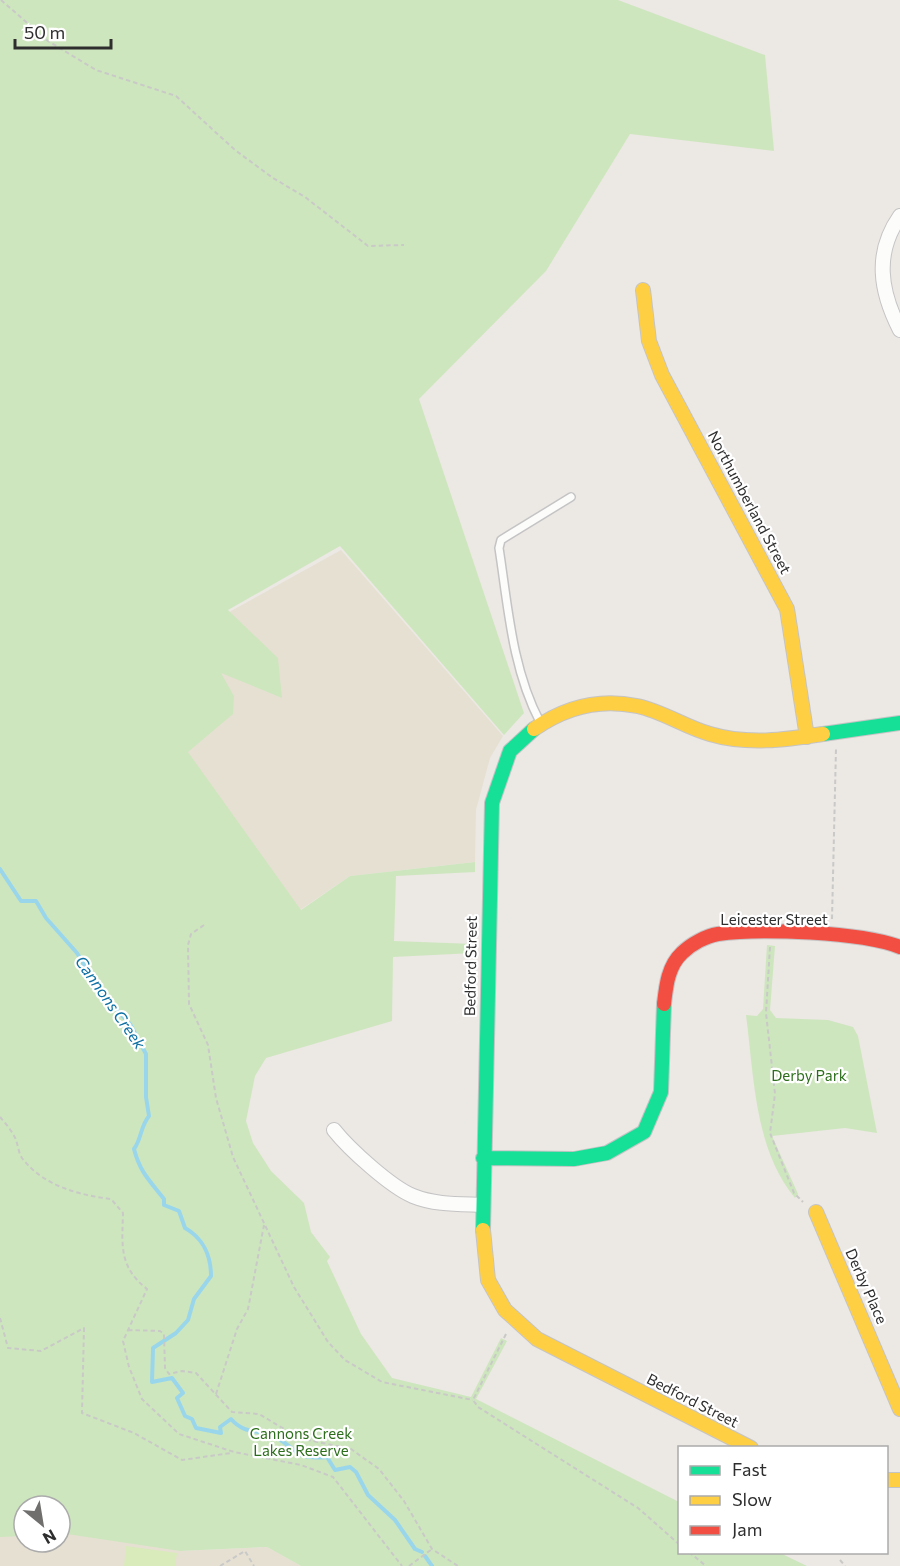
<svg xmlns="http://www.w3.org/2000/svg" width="900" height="1566" font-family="Commissioner,sans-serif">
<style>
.education{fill:#e6e0d3}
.green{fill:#cee6be}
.pitch{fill:#d9eabb}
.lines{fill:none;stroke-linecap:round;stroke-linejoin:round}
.stream{stroke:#99d6ec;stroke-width:4}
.lane-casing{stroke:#c5c4c5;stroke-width:10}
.street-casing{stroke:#c5c4c5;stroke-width:16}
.fast-casing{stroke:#c5c4c5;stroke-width:16}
.slow-casing{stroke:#c5c4c5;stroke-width:16}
.jam-casing{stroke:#c5c4c5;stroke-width:16}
.path{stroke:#c9c9c8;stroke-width:2;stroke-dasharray:4.5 3;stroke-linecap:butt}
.lane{stroke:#fcfcfb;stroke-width:7}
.street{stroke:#fcfcfb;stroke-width:14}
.fast{stroke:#16e098;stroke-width:14}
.slow{stroke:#ffcf43;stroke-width:14}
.jam{stroke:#f24e42;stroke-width:14}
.labels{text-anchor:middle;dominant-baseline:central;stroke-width:4.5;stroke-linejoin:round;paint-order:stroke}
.street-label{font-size:15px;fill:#2e2e2e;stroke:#fff}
.park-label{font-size:15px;fill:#2c6e1b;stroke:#fff}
.water-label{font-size:16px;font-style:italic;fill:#0d6fa3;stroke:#fff}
</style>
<rect width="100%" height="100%" fill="#ece8e4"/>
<!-- education -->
<path class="education" d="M 341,550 L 503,736 L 490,758 L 476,810 L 475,862 L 350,876 L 300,910 L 171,894 L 166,690 L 231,611 Z
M 192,1505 L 181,1551 L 267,1547 L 301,1566 L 0,1566 L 0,1507 L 24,1507 L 24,1542 L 60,1542 L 60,1507 Z"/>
<!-- green -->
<path class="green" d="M 0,0 L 618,0 L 765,55 L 774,151 L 630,134 L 546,271 L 419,399 L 524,713 L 504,735 L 340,546 L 228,610 L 278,658 L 282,698 L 221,673 L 234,696 L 233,714 L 188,752 L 301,910 L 350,876 L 475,862 L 475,872 L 396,876 L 394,941 L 474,944 L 474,953 L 393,957 L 392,1021 L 266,1058 L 255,1076 L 246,1121 L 253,1143 L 271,1171 L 304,1203 L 311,1232 L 330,1257 L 327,1261 L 361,1334 L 392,1378 L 471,1397 L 501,1338 L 507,1341 L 476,1399 L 679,1502 L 680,1552 L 780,1553 L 807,1566 L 301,1566 L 267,1547 L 180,1551 L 60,1533 L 60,1506 L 24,1506 L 24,1536 L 0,1537 Z
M 767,945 L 775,946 L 770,1010 L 776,1018 L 828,1020 L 853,1027 L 858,1036 L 877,1133 L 845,1128 L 772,1136 L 798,1194 L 795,1198 C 754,1149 754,1075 746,1015 L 757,1016 L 763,1009 Z"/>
<!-- pitch -->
<path class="pitch" d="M 126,1546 L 177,1553 L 175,1566 L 124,1566 Z"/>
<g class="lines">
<!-- stream -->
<path class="stream" d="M 0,869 L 21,901 L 36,901 L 46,918 L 77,953 L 101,993 L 130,1024 L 146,1054 L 146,1097 L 149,1116 C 140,1127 142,1138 134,1149 C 140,1172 149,1180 164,1199 L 164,1205 L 179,1211 L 185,1228 C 203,1238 211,1256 211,1276 L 194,1299 L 188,1320 L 176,1333 L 153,1348 L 152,1382 L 172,1378 L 183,1393 L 177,1398 L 185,1416 L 192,1419 L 196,1428 L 221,1433 L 220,1427 L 231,1419 C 246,1436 259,1428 277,1438 C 300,1451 295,1460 327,1457 L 335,1470 L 350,1467 L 356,1472 L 368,1495 L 395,1520 L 415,1549 L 422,1552
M 425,1556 L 432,1566"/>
<defs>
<path id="lane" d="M 540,722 C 512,669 508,606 499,548 L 501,540 L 571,497"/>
<path id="street" d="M 900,216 C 874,253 880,291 900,330
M 334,1130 C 349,1149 391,1187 413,1196 C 435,1205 460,1204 483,1205"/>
<path id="fast" d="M 823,734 L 900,723
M 483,1158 L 574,1159 L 607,1153 L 644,1132 L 661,1092 L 664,1004
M 483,1230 L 492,803 L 510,751 L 534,729"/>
<path id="slow" d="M 643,290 L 649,341 L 662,375 L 787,609 L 807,737
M 534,729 C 564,708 599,698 637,706 C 662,711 685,727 710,734 C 747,745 785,740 823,734
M 816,1212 L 900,1409
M 483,1230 L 488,1280 L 505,1310 L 537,1339 L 751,1448
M 886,1480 L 900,1480"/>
<path id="jam" d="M 664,1004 C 666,986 668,966 682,953 C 691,944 706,936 718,934 C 760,928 862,932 900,947"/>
</defs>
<!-- lane casing -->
<use href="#lane" class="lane-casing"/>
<!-- street casing -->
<use href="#street" class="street-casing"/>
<!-- fast casing -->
<use href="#fast" class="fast-casing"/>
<!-- slow casing -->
<use href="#slow" class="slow-casing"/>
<!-- jam casing -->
<use href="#jam" class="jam-casing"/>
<!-- path -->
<path class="path" d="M 1,0 L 48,41 L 96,70 L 176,96 L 235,150 L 273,178 L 305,197 L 368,246 L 404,245
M 832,919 L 836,748
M 204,925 L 191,934 L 188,945 L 189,1004 L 208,1045 L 216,1098 L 233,1157 L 294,1287 L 328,1342 L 345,1360 L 382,1382 L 473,1400
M 770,947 L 766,1013 L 775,1094 L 770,1133 L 794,1193 L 803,1202
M 0,1117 C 6,1124 13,1132 16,1140 C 18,1146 19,1154 22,1158 C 43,1186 79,1195 111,1199 L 123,1213 C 122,1246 119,1267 147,1289 L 123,1341 L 129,1367 L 142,1399 L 179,1434 L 234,1452 L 301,1465 L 333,1477 L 402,1566
M 0,1318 L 8,1348 L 41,1351 L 84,1328 L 82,1413 L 134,1433 L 182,1460 L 231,1453
M 128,1330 L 160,1331 L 164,1334 L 165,1368 L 169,1374 L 182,1371 L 196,1373 L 232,1412 L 259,1414 L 299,1438 L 351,1449 L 379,1469 L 404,1501 L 432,1549 L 458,1566
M 506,1334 L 473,1400 L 478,1407 L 638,1508 L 680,1545
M 216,1394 L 237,1329 L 248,1309 L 264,1225
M 689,1552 L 706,1566
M 840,1560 L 845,1566
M 220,1566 L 245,1551 L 254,1566
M 409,1566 L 432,1549"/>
<!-- lane -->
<use href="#lane" class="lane"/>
<!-- street -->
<use href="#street" class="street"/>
<!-- fast -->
<use href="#fast" class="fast"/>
<!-- slow -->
<use href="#slow" class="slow"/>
<!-- jam -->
<use href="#jam" class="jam"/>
</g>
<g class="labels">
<!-- street labels -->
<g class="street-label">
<text transform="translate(750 502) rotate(62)">Northumberland Street</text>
<text x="774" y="919">Leicester Street</text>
<text transform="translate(470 966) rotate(-89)">Bedford Street</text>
<text transform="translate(867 1286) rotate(66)">Derby Place</text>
<text transform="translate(693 1400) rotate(27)">Bedford Street</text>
</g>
<!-- park labels -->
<g class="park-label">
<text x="809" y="1075">Derby Park</text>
<text x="301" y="1433">Cannons Creek<tspan x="301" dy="17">Lakes Reserve</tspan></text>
</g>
<!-- water labels -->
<g class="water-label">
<text transform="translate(111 1002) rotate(55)">Cannons Creek</text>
</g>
</g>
<!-- legend -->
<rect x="678" y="1446" width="210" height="108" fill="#ffffff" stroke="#ababab" stroke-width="1.5"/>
<rect x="690" y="1466" width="30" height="9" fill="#16e098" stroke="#ababab" stroke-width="1.5"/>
<text x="732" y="1476" font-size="18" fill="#2e2e2e">Fast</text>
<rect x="690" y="1496" width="30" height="9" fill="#ffcf43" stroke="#ababab" stroke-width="1.5"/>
<text x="732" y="1506" font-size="18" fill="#2e2e2e">Slow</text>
<rect x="690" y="1526" width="30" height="9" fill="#f24e42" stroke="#ababab" stroke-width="1.5"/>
<text x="732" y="1536" font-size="18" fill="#2e2e2e">Jam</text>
<!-- north arrow -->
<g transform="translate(42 1524) rotate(150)"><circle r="28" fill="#ffffff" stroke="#ababab" stroke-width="1.5"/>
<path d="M0-4.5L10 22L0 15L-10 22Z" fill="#706f6e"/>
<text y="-9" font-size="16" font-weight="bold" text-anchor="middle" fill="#2e2e2e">N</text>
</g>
<!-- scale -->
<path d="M15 39v9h96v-9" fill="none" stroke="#2e2e2e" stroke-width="3"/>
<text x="24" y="39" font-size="18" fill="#2e2e2e" stroke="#ffffff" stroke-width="4.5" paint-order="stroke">50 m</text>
</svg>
